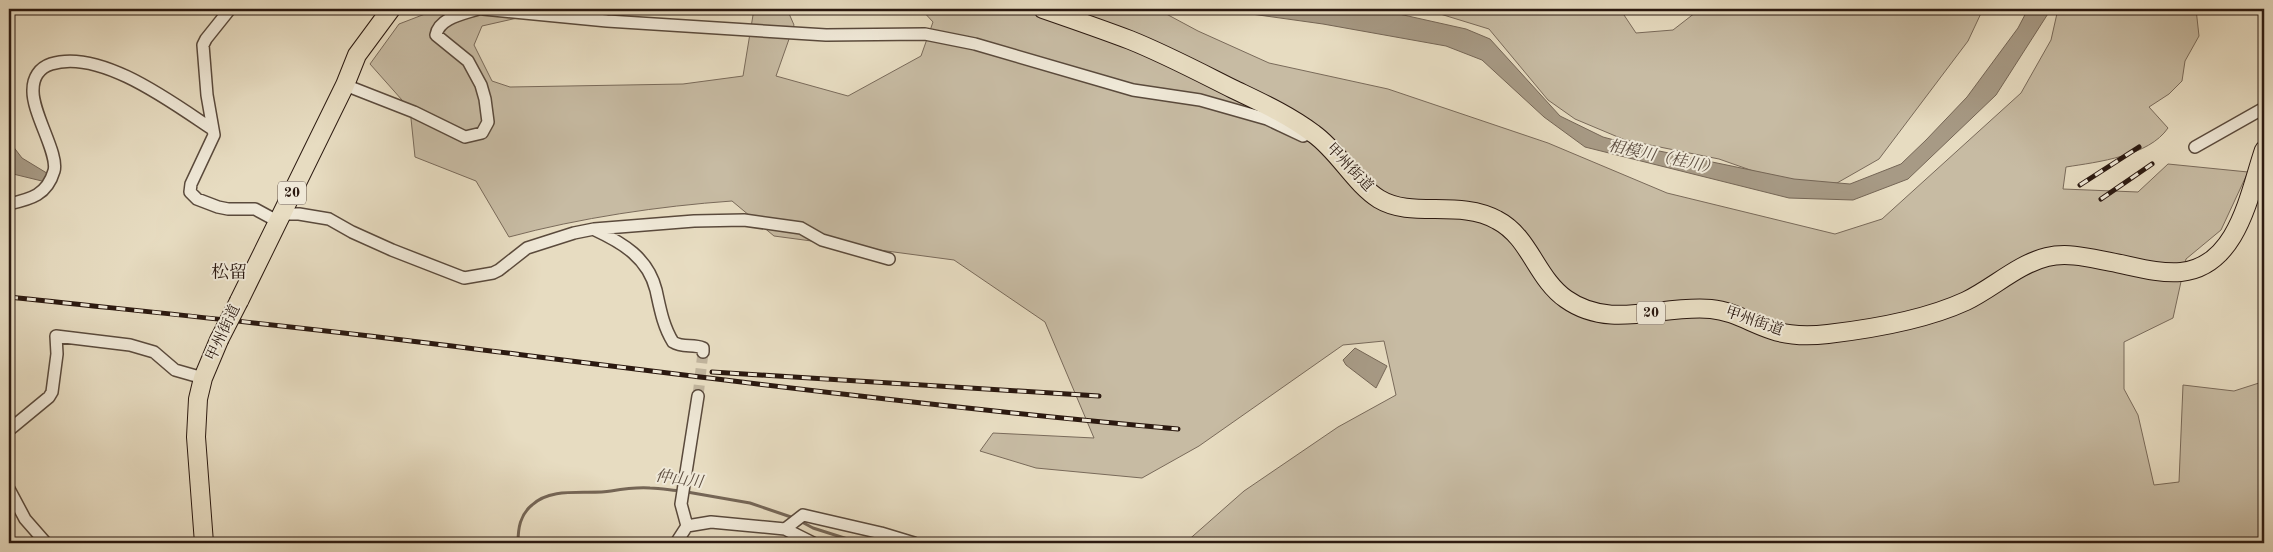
<svg xmlns="http://www.w3.org/2000/svg" width="2273" height="552" font-family="'Old Standard TT','Noto Serif JP',serif">
<style>
.green{fill:#c7bba3;stroke:#796a5a}
.water{fill:#a79a85;stroke:#756656}
.lines{fill:none;stroke-linecap:round;stroke-linejoin:round}
.stream{stroke:#756656;stroke-width:3}
.minor-tunnel{stroke:#c1b59e;stroke-width:11;stroke-dasharray:11 5.5;stroke-linecap:butt}
.minor-casing{stroke:#5a4a3c;stroke-width:14}
.highway-casing{stroke:#2b1910;stroke-width:20}
.minor{stroke:#efe8d7;stroke-width:11}
.highway{stroke:#e7dcc1;stroke-width:18}
.rail-casing{stroke:#2b1910;stroke-width:5}
.rail{stroke:#efe8d7;stroke-width:3;stroke-dasharray:9;stroke-linecap:butt}
.highway-bridge-casing{stroke:#2b1910;stroke-width:20;stroke-linecap:butt}
.highway-bridge{stroke:#e7dcc1;stroke-width:18}
.labels{text-anchor:middle;dominant-baseline:central;stroke-width:4;stroke-linejoin:round;paint-order:stroke}
.shield{fill:#efe8d7;stroke:#66574c;stroke-width:1}
.shield-label{font-size:14px;font-weight:bold;fill:#2b1910}
.street-label{font-size:15px;fill:#2b1910;stroke:#efe8d7}
.water-label{font-size:16px;font-style:italic;fill:#5d4d3f;stroke:#efe8d7}
.quarter-label{font-size:18px;fill:#2b1910;stroke:#efe8d7}
</style>
<rect width="100%" height="100%" fill="#e7dcc1"/>
<filter id="stains"><feTurbulence type="fractalNoise" baseFrequency=".004" numOctaves="4"/><feColorMatrix values="0 0 0 0 .2 0 0 0 0 .09 0 0 0 0 .02 0 0 0 .5 -.17"/></filter>
<radialGradient id="worn" r=".72"><stop offset=".6" stop-color="#630" stop-opacity="0"/><stop offset="1" stop-color="#630" stop-opacity=".3"/></radialGradient>
<!-- green -->
<path class="green" d="M 438,9 L 557,9 L 482,26 L 474,45 L 492,81 L 510,87 L 683,84 L 743,76 L 754,9 L 787,9 L 794,25 L 776,76 L 848,96 L 921,56 L 933,22 L 921,9 L 1157,9 L 1198,31 L 1269,63 L 1388,89 L 1548,143 L 1667,193 L 1835,234 L 1882,219 L 2021,93 L 2051,40 L 2058,9 L 2196,9 L 2199,36 L 2185,61 L 2182,81 L 2169,94 L 2149,107 L 2168,128 C 2149,156 2098,162 2066,167 L 2063,189 L 2138,192 L 2168,164 L 2248,172 L 2221,230 L 2186,259 L 2173,318 L 2124,342 L 2124,389 L 2138,415 L 2154,485 L 2179,482 L 2183,385 L 2234,391 L 2262,382 L 2264,347 L 2264,543 L 1185,543 L 1244,491 L 1338,427 L 1396,395 L 1384,341 L 1343,345 L 1199,446 L 1142,478 L 1036,468 L 980,451 L 993,433 L 1094,438 L 1045,322 L 954,260 L 774,236 L 732,201 C 660,206 579,218 509,237 L 476,181 L 415,157 L 410,109 L 370,64 L 399,24 Z
M 1424,9 L 1620,9 L 1636,33 L 1673,30 L 1700,9 L 1983,9 L 1968,41 L 1879,159 L 1837,183 L 1793,185 L 1719,159 L 1625,140 L 1575,119 L 1548,100 L 1489,29 Z"/>
<!-- water -->
<path class="water" d="M 1226,9 L 1356,9 L 1399,14 L 1466,29 L 1490,39 L 1560,116 L 1603,137 L 1640,147 L 1794,179 L 1850,184 L 1901,164 L 1926,140 L 1967,97 L 2018,28 L 2028,9 L 2051,9 L 1996,95 L 1908,179 L 1853,200 L 1789,198 L 1585,147 L 1544,117 L 1482,60 L 1446,46 L 1323,24 L 1237,12 Z
M 9,141 L 22,158 L 50,175 L 46,182 L 9,173 L 9,158 L 12,157 L 9,153 Z
M 1355,348 L 1387,366 L 1376,388 L 1346,365 L 1343,360 Z"/>
<g class="lines">
<!-- stream -->
<path class="stream" d="M 687,492 L 750,503 L 794,518
M 800,521 L 813,528 L 860,543
M 518,543 C 518,528 520,515 532,505 C 552,486 587,495 611,491 C 623,489 637,487 650,488 C 660,488 670,490 681,491"/>
<!-- minor-tunnel -->
<path class="minor-tunnel" d="M 698,396 L 703,352"/>
<defs>
<path id="minor" d="M 230,9 L 206,39 L 203,45 L 207,95 L 214,135 L 191,184 L 190,192 L 197,199 L 218,207 L 228,209 L 255,209 L 279,222
M 483,9 L 607,21 L 826,35 L 925,34 L 975,44 L 1133,90 L 1200,100 L 1267,119 L 1303,136 L 1310,133
M 345,85 L 414,112 L 465,137 L 482,133 L 488,122 L 485,99 L 481,85 L 468,61 L 436,35 C 439,18 463,14 478,9
M 2195,147 L 2264,108
M 9,204 C 31,199 47,195 54,171 C 59,154 32,113 33,90 C 33,78 39,68 51,64 C 100,48 173,103 212,129
M 283,214 L 299,214 L 329,219 L 352,232 L 392,250 L 464,278 L 493,273 L 499,270 L 527,248 L 574,233 L 594,229 L 694,221 L 744,220 L 801,228 L 822,240 L 889,259
M 595,230 C 623,243 648,258 656,290 C 660,308 663,326 673,342 C 682,348 693,344 703,348 L 703,352
M 9,430 L 49,397 L 52,392 L 57,354 L 56,336 L 130,345 L 154,352 L 175,370 L 203,378
M 9,489 L 25,519 L 46,543
M 687,526 L 681,504 L 698,396
M 785,529 L 803,515 L 881,533 L 914,543
M 676,543 L 687,526 L 711,522 L 785,529 L 813,543"/>
<path id="highway" d="M 1043,9 C 1072,19 1101,29 1130,40 C 1165,54 1199,72 1233,89 C 1260,102 1289,115 1314,134 C 1338,151 1355,184 1379,199 C 1412,219 1459,199 1497,220 C 1530,237 1536,278 1566,299 C 1611,331 1662,304 1711,309 C 1733,311 1751,323 1772,330 C 1789,336 1810,336 1828,334 C 1871,329 1927,319 1966,301 C 1993,288 2018,264 2047,257 C 2068,252 2090,258 2111,262 C 2133,266 2158,274 2181,272 C 2238,266 2249,194 2264,150
M 239,301 L 345,85 L 357,55 L 391,9
M 204,543 L 196,437 L 198,399 L 203,378 L 219,340"/>
</defs>
<!-- minor casing -->
<use href="#minor" class="minor-casing"/>
<!-- highway casing -->
<use href="#highway" class="highway-casing"/>
<!-- minor -->
<use href="#minor" class="minor"/>
<!-- highway -->
<use href="#highway" class="highway"/>
<defs>
<path id="rail" d="M 2080,185 L 2139,147
M 2101,199 L 2152,164
M 9,297 C 140,311 272,324 403,340 C 661,372 919,406 1178,429
M 712,372 L 1099,396"/>
</defs>
<!-- rail casing -->
<use href="#rail" class="rail-casing"/>
<!-- rail -->
<use href="#rail" class="rail"/>
<defs>
<path id="highway-bridge" d="M 219,340 L 239,301"/>
</defs>
<!-- highway-bridge casing -->
<use href="#highway-bridge" class="highway-bridge-casing"/>
<!-- highway-bridge -->
<use href="#highway-bridge" class="highway-bridge"/>
</g>
<g class="labels">
<!-- shield labels -->
<g class="shield">
<rect x="278" y="181.5" width="28" height="23" rx="4"/>
<rect x="1637" y="301.5" width="28" height="23" rx="4"/>
</g>
<g class="shield-label">
<text x="292" y="193">20</text>
<text x="1651" y="313">20</text>
</g>
<!-- street labels -->
<g class="street-label">
<text transform="translate(1349 168) rotate(46)">甲州街道</text>
<text transform="translate(1754 322) rotate(19)">甲州街道</text>
<text transform="translate(224 333) rotate(-65)">甲州街道</text>
</g>
<!-- water labels -->
<g class="water-label">
<text transform="translate(1663 158) rotate(12)">相模川（桂川）</text>
<text transform="translate(679 480) rotate(8)">仲山川</text>
</g>
<!-- quarter labels -->
<g class="quarter-label">
<text x="229" y="273">松留</text>
</g>
</g>
<!-- margin -->
<rect width="2273" height="552" fill="none" stroke="#e7dcc1" stroke-width="30"/>
<rect x="10" y="10" width="2253" height="532" fill="none" stroke="#2b1910" stroke-width="2.5"/>
<rect x="15" y="15" width="2243" height="522" fill="none" stroke="#2b1910"/>
<rect width="100%" height="100%" filter="url(#stains)"/>
<rect width="100%" height="100%" fill="url(#worn)"/>
</svg>
